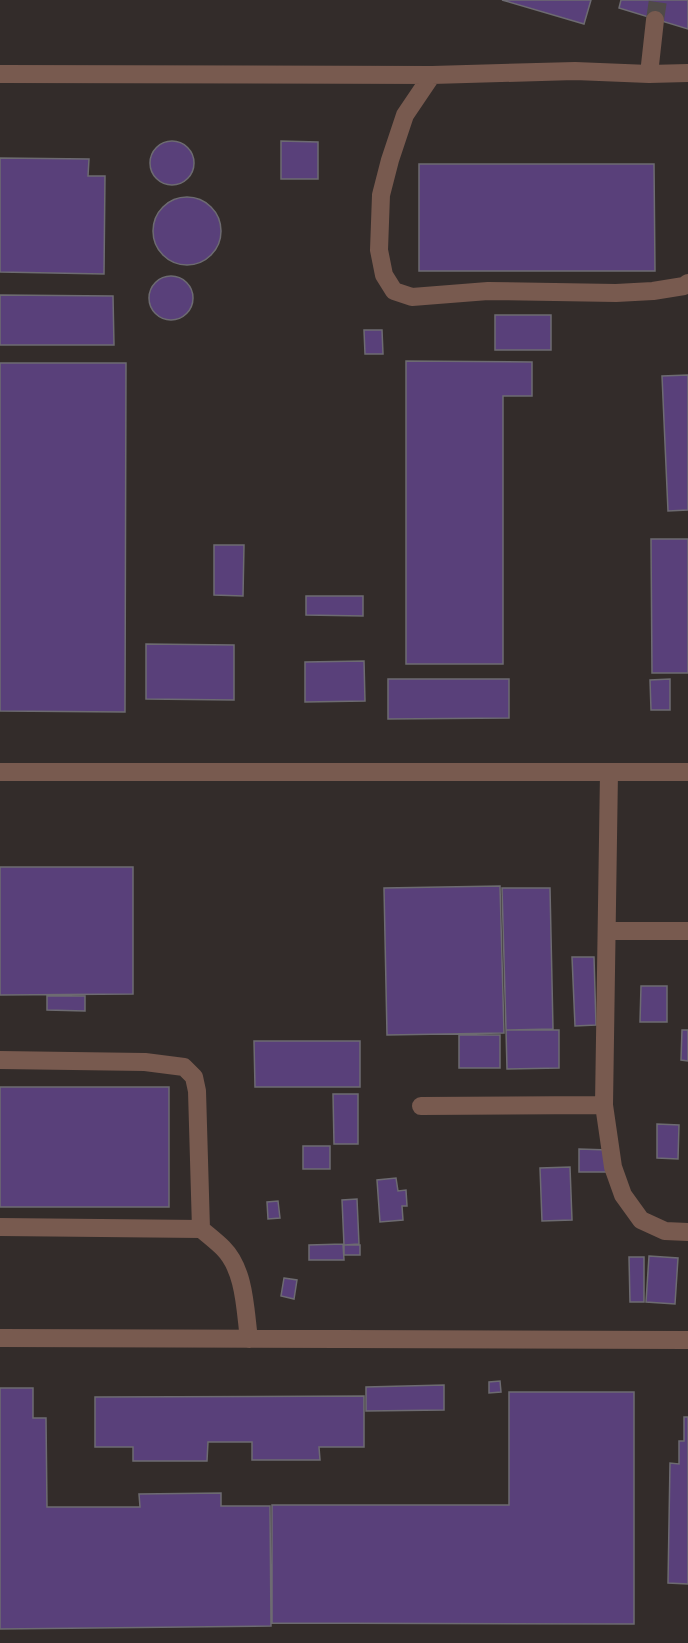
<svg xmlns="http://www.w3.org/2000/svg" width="688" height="1643" font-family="'DejaVu Sans',sans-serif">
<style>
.building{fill:#59407a;stroke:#6d6b71;stroke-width:1.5}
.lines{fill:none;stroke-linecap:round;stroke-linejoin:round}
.minor-tunnel{stroke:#504a48;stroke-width:18;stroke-dasharray:18 9;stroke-linecap:butt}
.minor{stroke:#785a4f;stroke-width:18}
</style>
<rect width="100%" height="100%" fill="#332c2a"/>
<!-- building -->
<path class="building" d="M 502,0 L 591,0 L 584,24 Z
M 621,0 L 688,0 L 688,29 L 619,8 Z
M 281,141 L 318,142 L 318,179 L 281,179 Z
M150 163a22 22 0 1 1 44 0a22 22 0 1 1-44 0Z
M 0,158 L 89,159 L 88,176 L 105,176 L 104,274 L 0,272 Z
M 419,164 L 654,164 L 655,271 L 419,271 Z
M153 231a34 34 0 1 1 68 0a34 34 0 1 1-68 0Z
M149 298a22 22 0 1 1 44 0a22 22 0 1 1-44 0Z
M 0,295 L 113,296 L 114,345 L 0,345 Z
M 495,315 L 551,315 L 551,350 L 495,350 Z
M 364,330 L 382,330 L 383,354 L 365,354 Z
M 406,361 L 532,362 L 532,396 L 503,396 L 503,664 L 406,664 Z
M 0,363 L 126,363 L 125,712 L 0,711 Z
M 688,375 L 688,510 L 668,511 L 662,376 Z
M 651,539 L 688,539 L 688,673 L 652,673 Z
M 214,545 L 244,545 L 243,596 L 214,595 Z
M 306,596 L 363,596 L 363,616 L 306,615 Z
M 146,644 L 234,645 L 234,700 L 146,699 Z
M 364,661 L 365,701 L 305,702 L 305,662 Z
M 388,679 L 509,679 L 509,718 L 388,719 Z
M 670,679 L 670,710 L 651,710 L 650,680 Z
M 0,867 L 133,867 L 133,994 L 0,995 Z
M 500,886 L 504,1033 L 387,1035 L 384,888 Z
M 502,888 L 550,888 L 553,1029 L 506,1030 Z
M 572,957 L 594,957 L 596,1025 L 575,1026 Z
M 641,986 L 667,986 L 667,1022 L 640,1022 Z
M 47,996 L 85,996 L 85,1011 L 47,1010 Z
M 506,1030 L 559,1030 L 559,1068 L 507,1069 Z
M 682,1030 L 688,1030 L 688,1061 L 681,1060 Z
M 459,1035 L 500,1035 L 500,1068 L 459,1068 Z
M 254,1041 L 360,1041 L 360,1087 L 255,1087 Z
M 0,1087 L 169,1087 L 169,1207 L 0,1207 Z
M 333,1094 L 358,1094 L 358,1144 L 334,1144 Z
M 657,1124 L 679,1125 L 678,1159 L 657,1158 Z
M 303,1146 L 330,1146 L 330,1169 L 303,1169 Z
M 579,1149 L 608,1150 L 608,1172 L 579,1172 Z
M 570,1167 L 572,1220 L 542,1221 L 540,1168 Z
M 396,1178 L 398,1191 L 406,1190 L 407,1206 L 402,1206 L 403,1220 L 380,1222 L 377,1180 Z
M 357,1199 L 359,1244 L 344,1245 L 342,1200 Z
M 278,1201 L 280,1218 L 268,1219 L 267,1202 Z
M 343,1244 L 344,1260 L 309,1260 L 309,1245 Z
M 344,1245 L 360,1245 L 360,1255 L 344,1255 Z
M 649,1256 L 678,1258 L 675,1304 L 646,1302 Z
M 629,1257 L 644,1257 L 644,1302 L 630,1302 Z
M 284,1278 L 297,1280 L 294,1299 L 281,1296 Z
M 500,1381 L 501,1392 L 489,1393 L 489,1382 Z
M 444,1385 L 444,1410 L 366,1411 L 366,1387 Z
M 0,1388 L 33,1388 L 33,1418 L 46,1418 L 47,1507 L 140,1507 L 139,1494 L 221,1493 L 221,1506 L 270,1506 L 271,1626 L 0,1629 Z
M 509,1392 L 634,1392 L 634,1624 L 272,1623 L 272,1505 L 509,1505 Z
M 364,1396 L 364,1447 L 319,1447 L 320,1460 L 252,1460 L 252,1442 L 208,1442 L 207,1461 L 133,1461 L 133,1447 L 95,1447 L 95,1397 Z
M 684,1417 L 688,1417 L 688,1584 L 668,1583 L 670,1463 L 679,1464 L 679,1441 L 684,1441 Z"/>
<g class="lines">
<!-- minor-tunnel -->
<path class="minor-tunnel" d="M 655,20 L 658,0"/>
<!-- minor -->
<path class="minor" d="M 0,74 L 432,75 L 575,71 L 649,74 L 688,73
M 649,74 L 655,20
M 432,75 L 405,115 L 390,160 L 381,195 L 379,250 L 384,275 L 394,291 L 412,297 L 488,291 L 616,293 L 653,291 L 684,286 L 688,283
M 0,772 L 688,772
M 609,772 L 604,1105 L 613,1167 L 623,1195 L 641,1220 L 665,1231 L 688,1232
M 607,931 L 688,931
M 0,1060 L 145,1062 L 184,1067 L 194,1077 L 197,1091 L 201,1229 C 208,1235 216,1241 223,1248 C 245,1270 245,1309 249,1339
M 421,1106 L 604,1105
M 0,1227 L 201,1229
M 0,1338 L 688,1340"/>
</g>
</svg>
